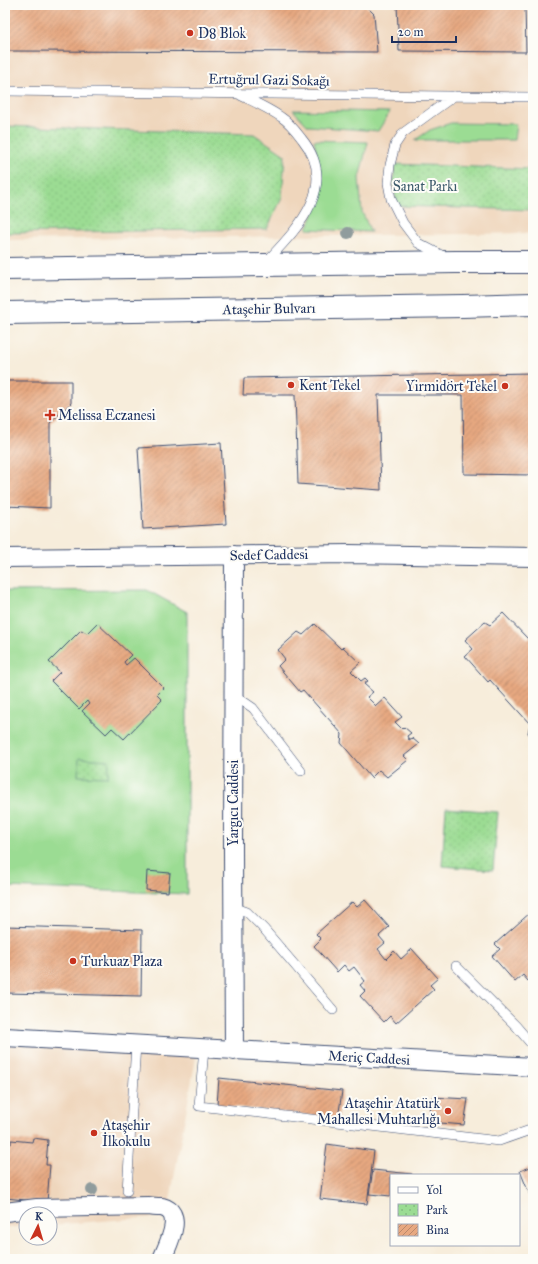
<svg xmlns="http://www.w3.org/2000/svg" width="538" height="1264" font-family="'IM FELL Great Primer',serif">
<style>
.built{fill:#efd6bc}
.grass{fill:#9bdc93;stroke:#5b8678}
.park{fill:url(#park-dots);stroke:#5b8678}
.building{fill:url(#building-hatch)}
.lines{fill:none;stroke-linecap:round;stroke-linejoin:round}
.service-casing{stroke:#3c4c71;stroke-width:10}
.minor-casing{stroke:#3c4c71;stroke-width:20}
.secondary-casing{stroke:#3c4c71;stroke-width:24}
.service{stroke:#fff;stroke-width:9}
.minor{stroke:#fff;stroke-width:18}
.secondary{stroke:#fff;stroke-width:22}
.tree{fill:#909c9d}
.poi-dot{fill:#c8321e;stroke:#fdfcf7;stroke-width:1.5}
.labels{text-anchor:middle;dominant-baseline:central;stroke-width:4;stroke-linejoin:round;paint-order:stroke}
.poi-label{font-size:14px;fill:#1b2f5e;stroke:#fdfcf7;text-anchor:start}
.street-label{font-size:14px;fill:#1b2f5e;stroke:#fdfcf7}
.park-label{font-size:14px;fill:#3b5a6b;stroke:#fdfcf7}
</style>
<defs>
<pattern id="park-dots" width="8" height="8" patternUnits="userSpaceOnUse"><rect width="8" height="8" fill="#9bdc93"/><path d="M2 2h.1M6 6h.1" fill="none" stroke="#85bd81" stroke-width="1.8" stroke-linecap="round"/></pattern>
<pattern id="building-hatch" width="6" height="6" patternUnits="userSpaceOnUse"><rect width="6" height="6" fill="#e7a880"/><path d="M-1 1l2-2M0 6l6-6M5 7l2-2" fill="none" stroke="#ba896c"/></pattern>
</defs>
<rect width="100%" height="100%" fill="#fdfcf7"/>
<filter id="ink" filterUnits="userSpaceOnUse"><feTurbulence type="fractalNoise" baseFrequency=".025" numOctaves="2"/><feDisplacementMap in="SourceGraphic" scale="8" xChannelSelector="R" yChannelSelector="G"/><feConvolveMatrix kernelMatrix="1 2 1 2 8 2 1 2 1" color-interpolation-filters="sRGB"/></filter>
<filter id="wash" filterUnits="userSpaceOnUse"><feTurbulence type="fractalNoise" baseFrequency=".012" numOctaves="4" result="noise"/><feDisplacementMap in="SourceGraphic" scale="16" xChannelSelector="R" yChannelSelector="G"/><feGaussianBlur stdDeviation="0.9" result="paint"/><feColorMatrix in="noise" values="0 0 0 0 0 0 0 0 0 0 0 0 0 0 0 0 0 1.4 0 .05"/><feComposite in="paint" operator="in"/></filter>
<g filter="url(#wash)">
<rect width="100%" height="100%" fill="#f7eddb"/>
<!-- built -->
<path class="built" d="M 5,5 L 533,5 L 533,233 L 5,240 Z
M 5,1040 L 197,1052 L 167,1216 L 50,1225 L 50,1214 L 26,1214 L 26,1226 L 5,1228 Z"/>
<!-- grass -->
<path class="grass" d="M 293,110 L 390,112 L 378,131 L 308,126 Z
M 451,123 L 516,124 L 514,140 L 415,140 L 430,130 Z
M 314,140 L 368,142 L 359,178 L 362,212 L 371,232 L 307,229 L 319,200 L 320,171 Z
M 147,590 L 187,612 L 187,894 L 5,887 L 5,591 Z"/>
<!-- park -->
<path class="park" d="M 5,126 L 254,134 L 285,155 L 282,198 L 267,229 L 5,233 Z
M 395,164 L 533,169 L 533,210 L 397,206 L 393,185 Z
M 79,758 L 109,760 L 108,777 L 78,776 Z
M 446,808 L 498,812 L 493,870 L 442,866 Z"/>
<g id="blocks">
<!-- building -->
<path class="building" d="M 5,5 L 365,5 L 374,14 L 377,52 L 5,51 Z
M 397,5 L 525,5 L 526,52 L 399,51 Z
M 533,373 L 533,475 L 464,474 L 463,395 L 378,395 L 381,490 L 298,484 L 295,395 L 243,395 L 244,378 Z
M 5,381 L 71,381 L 71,403 L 50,423 L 50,508 L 5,506 Z
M 221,443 L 226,524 L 143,529 L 138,448 Z
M 503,613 L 528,639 L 531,636 L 533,639 L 533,739 L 528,733 L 530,724 L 490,680 L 488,682 L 465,656 L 473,649 L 465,640 L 485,622 L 490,625 Z
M 97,623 L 131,655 L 124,662 L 126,665 L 134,658 L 164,688 L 157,695 L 162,700 L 124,739 L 112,728 L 106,734 L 82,711 L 89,704 L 87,701 L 79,709 L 51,681 L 60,672 L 49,662 L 81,630 L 87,633 Z
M 315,624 L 341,649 L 343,647 L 360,663 L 351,671 L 361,681 L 365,678 L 368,681 L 364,684 L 373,692 L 367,697 L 376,706 L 385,698 L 402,717 L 395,722 L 402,729 L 404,727 L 411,733 L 407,736 L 409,740 L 412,738 L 419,744 L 404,756 L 408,760 L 387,777 L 379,770 L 371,778 L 341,743 L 342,734 L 303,690 L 300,692 L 278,666 L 285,659 L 278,650 L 298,632 L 303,635 Z
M 147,871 L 170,873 L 168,892 L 146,890 Z
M 365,900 L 389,927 L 379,936 L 385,943 L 378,949 L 386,959 L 394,951 L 401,959 L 412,949 L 438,978 L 430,985 L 434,989 L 396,1023 L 390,1016 L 384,1022 L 360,996 L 365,991 L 360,985 L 365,981 L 354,967 L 349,971 L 344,965 L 337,972 L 314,946 L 321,939 L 316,934 L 352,902 L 357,907 Z
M 531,912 L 533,915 L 533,977 L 528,981 L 523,975 L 515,982 L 492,956 L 500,949 L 495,944 Z
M 5,926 L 142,930 L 141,996 L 5,993 Z
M 219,1078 L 342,1091 L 338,1119 L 217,1105 Z
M 432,1097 L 468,1099 L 464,1125 L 429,1122 Z
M 33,1138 L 48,1140 L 46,1165 L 50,1165 L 47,1202 L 5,1198 L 5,1143 L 11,1144 L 11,1140 L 32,1142 Z
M 327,1144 L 374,1151 L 367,1204 L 320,1199 Z
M 533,1166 L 533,1203 L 520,1171 Z
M 373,1170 L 412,1174 L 412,1175 L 391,1175 L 391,1196 L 369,1194 Z"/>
</g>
</g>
<g filter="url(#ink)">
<use href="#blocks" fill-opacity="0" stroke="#3c4c71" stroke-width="1"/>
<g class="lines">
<defs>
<path id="service" d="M 5,91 L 533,97
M 240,95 C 254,102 268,108 281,117 C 289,122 296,131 302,139 C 340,186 298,228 266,262
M 445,257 L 418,243 L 403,223 L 391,199 L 388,183 L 390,165 L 395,145 L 403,133 L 454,96
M 234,695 L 253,708 L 301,771
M 233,907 L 247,912 L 264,929 L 333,1010
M 456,966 L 516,1026 L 533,1046
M 204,1049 L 199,1106 L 499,1141 L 533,1129
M 127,1191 L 136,1044"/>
<path id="minor" d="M 5,558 L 349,554 L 533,557
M 5,1037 L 533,1067
M 234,1051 L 233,851 L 234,555
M 5,1212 L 37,1208 L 149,1206 C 153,1207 158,1207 162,1207 C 186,1213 167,1246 162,1259"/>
<path id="secondary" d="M 5,269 L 455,262 L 533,262
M 5,313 L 463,306 L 533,304"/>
</defs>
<!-- service casing -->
<use href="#service" class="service-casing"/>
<!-- minor casing -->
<use href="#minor" class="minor-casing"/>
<!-- secondary casing -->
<use href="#secondary" class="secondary-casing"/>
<!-- service -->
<use href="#service" class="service"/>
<!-- minor -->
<use href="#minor" class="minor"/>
<!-- secondary -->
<use href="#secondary" class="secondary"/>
</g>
<!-- trees -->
<g class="tree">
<circle cx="348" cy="233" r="6"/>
<circle cx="92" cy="1190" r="6"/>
</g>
</g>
<!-- markers -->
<g class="poi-dot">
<circle cx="190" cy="33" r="4"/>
<circle cx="291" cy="385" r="4"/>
<circle cx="505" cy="386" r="4"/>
<path d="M48 409h4v4h4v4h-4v4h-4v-4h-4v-4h4z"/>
<circle cx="73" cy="961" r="4"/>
<circle cx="448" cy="1111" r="4"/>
<circle cx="94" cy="1133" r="4"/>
</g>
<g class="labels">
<!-- poi labels -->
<g class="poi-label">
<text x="198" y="33">D8 Blok</text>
<text x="299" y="385">Kent Tekel</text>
<text x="497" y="386" text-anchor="end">Yirmidört Tekel</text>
<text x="58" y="415">Melissa Eczanesi</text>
<text x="81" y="961">Turkuaz Plaza</text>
<text x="440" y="1103" text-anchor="end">Ataşehir Atatürk<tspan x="440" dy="16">Mahallesi Muhtarlığı</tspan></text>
<text x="102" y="1125">Ataşehir<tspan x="102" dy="16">İlkokulu</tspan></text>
</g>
<!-- street labels -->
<g class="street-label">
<text transform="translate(269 80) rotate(1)">Ertuğrul Gazi Sokağı</text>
<text transform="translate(269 309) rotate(-1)">Ataşehir Bulvarı</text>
<text transform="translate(269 555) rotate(-1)">Sedef Caddesi</text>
<text transform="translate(233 803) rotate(-90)">Yargıcı Caddesi</text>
<text transform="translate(369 1058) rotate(3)">Meriç Caddesi</text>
</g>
<!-- park labels -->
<g class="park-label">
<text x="425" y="186">Sanat Parkı</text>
</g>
</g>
<!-- margin -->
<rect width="538" height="1264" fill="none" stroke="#fdfcf7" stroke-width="20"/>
<!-- legend -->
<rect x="390" y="1174" width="130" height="72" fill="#fdfcf7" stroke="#a3aaba"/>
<rect x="398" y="1187" width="20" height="6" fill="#ffffff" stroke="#a3aaba"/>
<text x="426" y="1194" font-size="12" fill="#1b2f5e">Yol</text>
<rect x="398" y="1204" width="20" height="12" fill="url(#park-dots)" stroke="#a3aaba"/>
<text x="426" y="1214" font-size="12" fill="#1b2f5e">Park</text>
<rect x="398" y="1224" width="20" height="12" fill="url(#building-hatch)" stroke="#a3aaba"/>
<text x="426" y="1234" font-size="12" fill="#1b2f5e">Bina</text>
<!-- north arrow -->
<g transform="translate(38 1226) rotate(5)"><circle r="19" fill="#fdfcf7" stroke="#a3aaba"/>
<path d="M0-3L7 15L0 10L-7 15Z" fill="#c8321e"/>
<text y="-6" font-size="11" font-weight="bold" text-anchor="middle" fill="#1b2f5e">K</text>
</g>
<!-- scale -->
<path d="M392 36v6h64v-6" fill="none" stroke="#1b2f5e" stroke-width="2"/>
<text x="398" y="36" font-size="12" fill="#1b2f5e" stroke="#fdfcf7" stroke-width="3" paint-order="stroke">20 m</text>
</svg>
